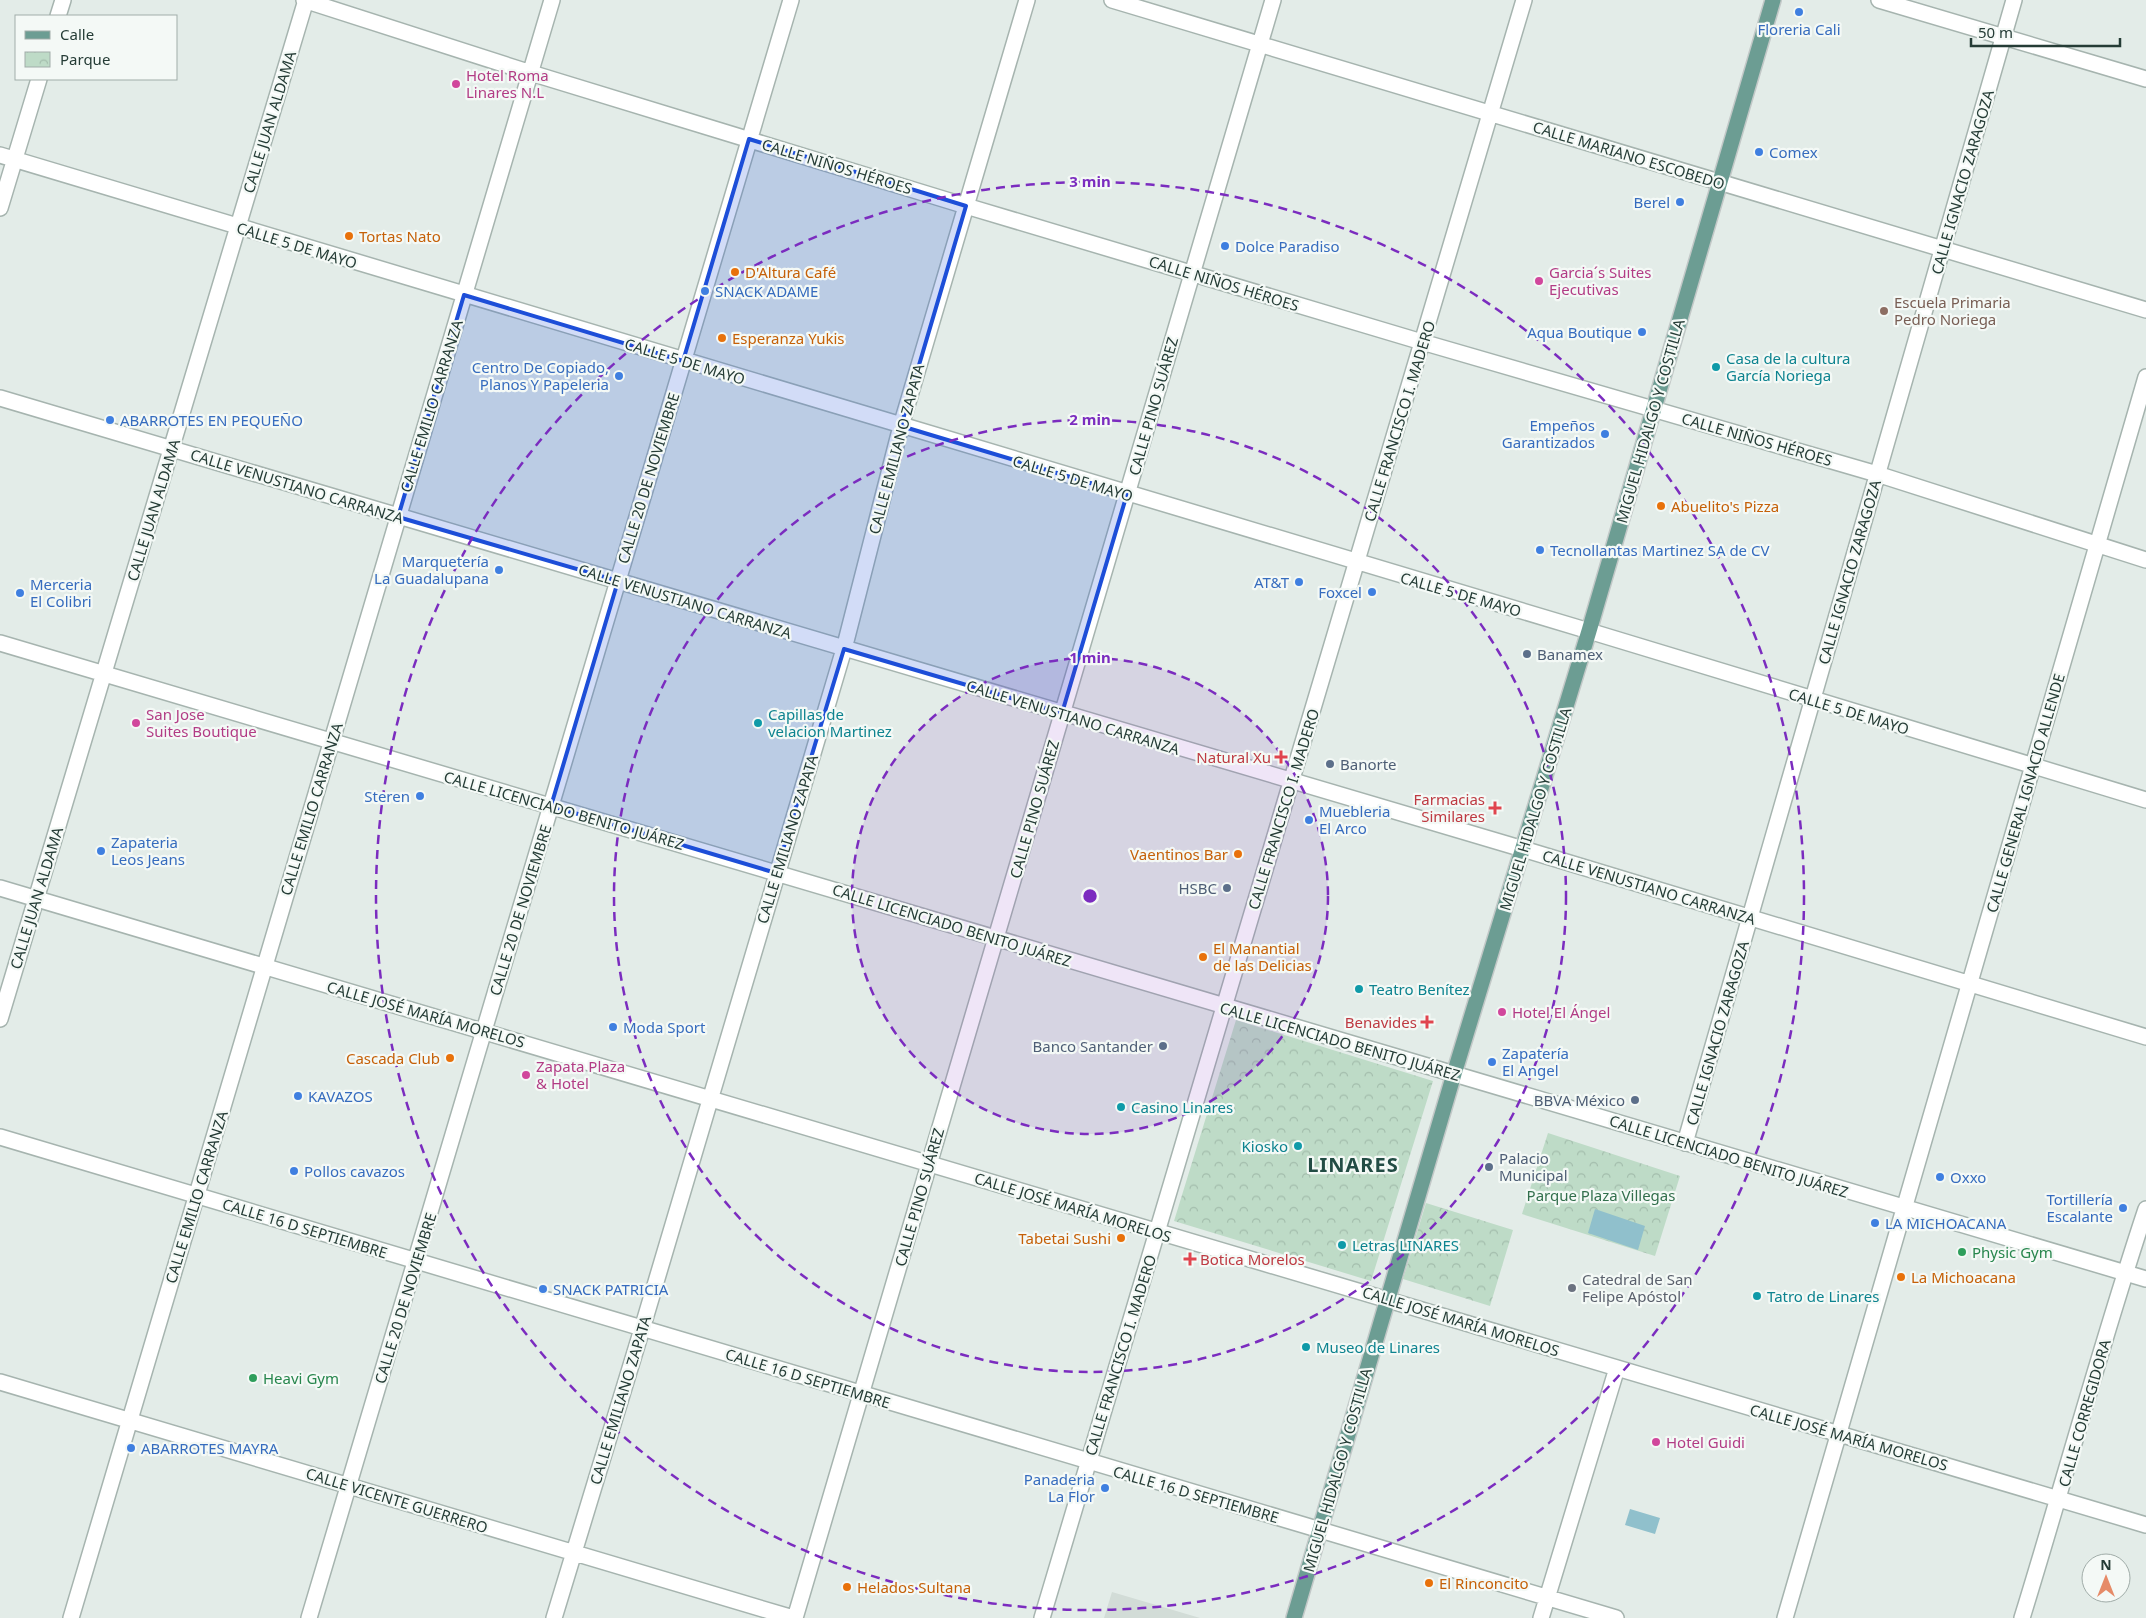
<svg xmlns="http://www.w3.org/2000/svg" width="2146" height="1618" font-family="'Noto Sans',sans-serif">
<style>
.built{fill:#d2dcd7}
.park{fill:url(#park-crowns)}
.water{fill:#90c0cc}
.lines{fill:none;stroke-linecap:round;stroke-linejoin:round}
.minor-casing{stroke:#a6b4af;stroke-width:18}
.major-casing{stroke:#c2c8c7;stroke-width:18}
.minor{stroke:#fff;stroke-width:15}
.major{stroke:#6c9d93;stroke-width:15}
.marked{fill:#1d4ed8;fill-opacity:0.2;stroke:#1d4ed8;stroke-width:4;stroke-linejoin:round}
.ring{fill:none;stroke:#7b2cbf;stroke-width:2.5;stroke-dasharray:9 6}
.shop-dot{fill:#3f7fe0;stroke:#f4f9f6;stroke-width:2}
.hotel-dot{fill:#d1479c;stroke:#f4f9f6;stroke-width:2}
.food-dot{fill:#e8710a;stroke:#f4f9f6;stroke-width:2}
.education-dot{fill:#8d6e63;stroke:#f4f9f6;stroke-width:2}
.culture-dot{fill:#0f9aa8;stroke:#f4f9f6;stroke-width:2}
.service-dot{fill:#5c6f8a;stroke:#f4f9f6;stroke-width:2}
.health-dot{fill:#e0444e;stroke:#f4f9f6;stroke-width:2}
.leisure-dot{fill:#2e9e5b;stroke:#f4f9f6;stroke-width:2}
.worship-dot{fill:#6b7280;stroke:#f4f9f6;stroke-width:2}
.labels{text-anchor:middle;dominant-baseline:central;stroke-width:4.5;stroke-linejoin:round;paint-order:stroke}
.shop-label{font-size:15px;fill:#366cbe;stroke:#f4f9f6;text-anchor:start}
.hotel-label{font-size:15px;fill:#b23c85;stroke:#f4f9f6;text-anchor:start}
.street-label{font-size:15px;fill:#253c36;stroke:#f4f9f6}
.food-label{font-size:15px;fill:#c56008;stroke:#f4f9f6;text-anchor:start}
.education-label{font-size:15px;fill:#785e54;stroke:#f4f9f6;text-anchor:start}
.culture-label{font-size:15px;fill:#0d838f;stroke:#f4f9f6;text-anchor:start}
.service-label{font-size:15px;fill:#4e5e75;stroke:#f4f9f6;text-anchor:start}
.health-label{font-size:15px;fill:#be3a42;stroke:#f4f9f6;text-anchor:end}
.park-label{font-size:15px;fill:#326f4c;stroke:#f4f9f6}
.leisure-label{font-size:15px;fill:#27864d;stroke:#f4f9f6;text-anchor:start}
.worship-label{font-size:15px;fill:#5b616d;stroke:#f4f9f6;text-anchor:start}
.district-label{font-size:20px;font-weight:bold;letter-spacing:1px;fill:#224c44;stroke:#f4f9f6}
.centre{fill:#7b2cbf;stroke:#f4f9f6;stroke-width:2.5}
.ring-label{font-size:15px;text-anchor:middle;font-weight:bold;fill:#7b2cbf;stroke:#f4f9f6;stroke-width:4.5;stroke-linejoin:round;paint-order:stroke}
</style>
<defs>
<pattern id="park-crowns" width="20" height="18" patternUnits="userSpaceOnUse" patternTransform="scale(1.25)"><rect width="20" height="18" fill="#bedbc7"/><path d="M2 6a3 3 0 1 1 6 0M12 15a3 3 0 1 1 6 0" fill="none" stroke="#a3bdac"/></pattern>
</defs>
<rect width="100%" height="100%" fill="#e3ece8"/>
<!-- built -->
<path class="built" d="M 1112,1592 L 1200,1618 L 1104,1618 Z"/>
<!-- park -->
<path class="park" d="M 1236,1020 L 1433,1081 L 1371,1281 L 1174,1221 Z
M 1548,1133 L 1680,1176 L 1655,1256 L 1522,1214 Z
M 1426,1203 L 1513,1230 L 1490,1306 L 1403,1279 Z"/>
<!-- water -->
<path class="water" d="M 1595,1209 L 1645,1226 L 1638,1250 L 1588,1233 Z
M 1630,1509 L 1660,1518 L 1655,1534 L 1625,1525 Z"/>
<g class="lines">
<defs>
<path id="minor" d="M 304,0 L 531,73 L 966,206 L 1422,342 L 1877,474 L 2146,560
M 1112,0 L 2146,310
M 1879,0 L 2146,79
M 58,16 L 63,0
M 0,155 L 1589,631 L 2146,800
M 0,208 L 39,79
M 0,398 L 1523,849 L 2146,1037
M 0,643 L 2146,1279
M 0,888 L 2146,1525
M 0,1019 L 306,0
M 0,1137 L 1616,1618
M 1685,1143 L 2014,0
M 0,1382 L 793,1618
M 71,1618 L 552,0
M 309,1618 L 791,0
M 554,1618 L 642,1329 L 844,649 L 901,426 L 1027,0
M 795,1618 L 1273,0
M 1042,1618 L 1524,0
M 1541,1618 L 1617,1368
M 1785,1618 L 2146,377
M 2022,1618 C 2064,1482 2101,1344 2146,1209"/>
<path id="major" d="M 1294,1618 L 1454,1074 L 1589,631 L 1773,0"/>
</defs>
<!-- minor casing -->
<use href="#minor" class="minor-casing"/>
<!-- major casing -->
<use href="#major" class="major-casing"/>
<!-- minor -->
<use href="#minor" class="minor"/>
<!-- major -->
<use href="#major" class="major"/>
</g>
<!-- marked area -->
<path class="marked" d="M 749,139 L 966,206 L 901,426 L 1127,494 L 1062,713 L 844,649 L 776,873 L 551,806 L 618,581 L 398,517 L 464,295 L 683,361 Z"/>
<!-- distance rings -->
<circle cx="1090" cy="896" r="238" fill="#7b2cbf" fill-opacity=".12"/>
<g class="ring">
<circle cx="1090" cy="896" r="238"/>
<circle cx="1090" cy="896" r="476"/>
<circle cx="1090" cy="896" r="714"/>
</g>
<!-- markers -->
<g class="shop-dot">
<circle cx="1799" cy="12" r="5"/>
<circle cx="1759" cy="152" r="5"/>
<circle cx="1680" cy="202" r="5"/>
<circle cx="1225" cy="246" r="5"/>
<circle cx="705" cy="291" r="5"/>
<circle cx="1642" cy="332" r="5"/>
<circle cx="619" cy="376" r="5"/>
<circle cx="110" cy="420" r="5"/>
<circle cx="1605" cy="434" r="5"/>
<circle cx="1540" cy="550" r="5"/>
<circle cx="499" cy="570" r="5"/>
<circle cx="1299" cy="582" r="5"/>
<circle cx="1372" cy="592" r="5"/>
<circle cx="20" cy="593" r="5"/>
<circle cx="420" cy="796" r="5"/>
<circle cx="1309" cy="820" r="5"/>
<circle cx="101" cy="851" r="5"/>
<circle cx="613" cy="1027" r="5"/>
<circle cx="1492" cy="1062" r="5"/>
<circle cx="298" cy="1096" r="5"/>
<circle cx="294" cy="1171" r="5"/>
<circle cx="1940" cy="1177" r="5"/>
<circle cx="2123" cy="1208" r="5"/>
<circle cx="1875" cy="1223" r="5"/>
<circle cx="543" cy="1289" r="5"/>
<circle cx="131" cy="1448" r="5"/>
<circle cx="1105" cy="1488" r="5"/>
</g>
<g class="hotel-dot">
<circle cx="456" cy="84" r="5"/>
<circle cx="1539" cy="281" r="5"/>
<circle cx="136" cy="723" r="5"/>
<circle cx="1502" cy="1012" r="5"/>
<circle cx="526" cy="1075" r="5"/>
<circle cx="1656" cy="1442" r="5"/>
</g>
<g class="food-dot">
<circle cx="349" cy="236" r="5"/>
<circle cx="735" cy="272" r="5"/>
<circle cx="722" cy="338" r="5"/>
<circle cx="1661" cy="506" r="5"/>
<circle cx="1238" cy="854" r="5"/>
<circle cx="1203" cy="957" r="5"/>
<circle cx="450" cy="1058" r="5"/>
<circle cx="1121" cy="1238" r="5"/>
<circle cx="1901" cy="1277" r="5"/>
<circle cx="1429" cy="1583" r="5"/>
<circle cx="847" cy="1587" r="5"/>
</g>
<circle class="education-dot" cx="1884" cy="311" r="5"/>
<g class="culture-dot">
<circle cx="1716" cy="367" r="5"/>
<circle cx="758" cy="723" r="5"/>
<circle cx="1359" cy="989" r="5"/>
<circle cx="1121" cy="1107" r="5"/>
<circle cx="1298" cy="1146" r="5"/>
<circle cx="1342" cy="1245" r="5"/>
<circle cx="1757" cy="1296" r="5"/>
<circle cx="1306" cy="1347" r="5"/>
</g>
<g class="service-dot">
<circle cx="1527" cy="654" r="5"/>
<circle cx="1330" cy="764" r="5"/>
<circle cx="1227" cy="888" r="5"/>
<circle cx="1163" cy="1046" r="5"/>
<circle cx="1635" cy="1100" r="5"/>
<circle cx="1489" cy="1167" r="5"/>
</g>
<g class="health-dot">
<path d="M1278.5 749.5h5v5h5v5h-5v5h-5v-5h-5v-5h5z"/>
<path d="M1492.5 800.5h5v5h5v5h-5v5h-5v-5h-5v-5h5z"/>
<path d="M1424.5 1014.5h5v5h5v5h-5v5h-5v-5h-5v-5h5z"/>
<path d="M1187.5 1251.5h5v5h5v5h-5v5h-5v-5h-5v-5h5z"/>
</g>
<g class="leisure-dot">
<circle cx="1962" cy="1252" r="5"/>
<circle cx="253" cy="1378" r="5"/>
</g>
<circle class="worship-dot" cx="1572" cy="1288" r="5"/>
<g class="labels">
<!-- shop labels -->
<g class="shop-label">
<text x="1799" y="29" text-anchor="middle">Floreria Cali</text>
<text x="1769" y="152">Comex</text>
<text x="1670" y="202" text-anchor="end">Berel</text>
<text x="1235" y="246">Dolce Paradiso</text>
<text x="715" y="291">SNACK ADAME</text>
<text x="1632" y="332" text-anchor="end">Aqua Boutique</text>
<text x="609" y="367" text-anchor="end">Centro De Copiado,<tspan x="609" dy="17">Planos Y Papeleria</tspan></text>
<text x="120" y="420">ABARROTES EN PEQUEÑO</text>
<text x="1595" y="425" text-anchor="end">Empeños<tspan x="1595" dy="17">Garantizados</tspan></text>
<text x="1550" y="550">Tecnollantas Martinez SA de CV</text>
<text x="489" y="561" text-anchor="end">Marquetería<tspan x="489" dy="17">La Guadalupana</tspan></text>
<text x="1289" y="582" text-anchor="end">AT&amp;T</text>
<text x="30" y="584">Merceria<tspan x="30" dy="17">El Colibri</tspan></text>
<text x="1362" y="592" text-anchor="end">Foxcel</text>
<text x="410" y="796" text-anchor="end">Steren</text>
<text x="1319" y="811">Muebleria<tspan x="1319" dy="17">El Arco</tspan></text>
<text x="111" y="842">Zapateria<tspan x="111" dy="17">Leos Jeans</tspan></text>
<text x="623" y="1027">Moda Sport</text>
<text x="1502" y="1053">Zapatería<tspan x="1502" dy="17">El Angel</tspan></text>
<text x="308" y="1096">KAVAZOS</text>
<text x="304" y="1171">Pollos cavazos</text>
<text x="1950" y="1177">Oxxo</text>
<text x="2113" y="1199" text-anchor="end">Tortillería<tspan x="2113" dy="17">Escalante</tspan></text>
<text x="1885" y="1223">LA MICHOACANA</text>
<text x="553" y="1289">SNACK PATRICIA</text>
<text x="141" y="1448">ABARROTES MAYRA</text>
<text x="1095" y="1479" text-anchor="end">Panaderia<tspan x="1095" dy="17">La Flor</tspan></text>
</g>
<!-- hotel labels -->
<g class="hotel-label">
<text x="466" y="75">Hotel Roma<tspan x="466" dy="17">Linares N.L</tspan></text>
<text x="1549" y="272">Garcia´s Suites<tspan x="1549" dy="17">Ejecutivas</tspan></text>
<text x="146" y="714">San Jose<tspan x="146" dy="17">Suites Boutique</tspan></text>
<text x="1512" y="1012">Hotel El Ángel</text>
<text x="536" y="1066">Zapata Plaza<tspan x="536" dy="17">&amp; Hotel</tspan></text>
<text x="1666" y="1442">Hotel Guidi</text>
</g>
<!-- street labels -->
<g class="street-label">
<text transform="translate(269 122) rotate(-73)">CALLE JUAN ALDAMA</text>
<text transform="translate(1629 155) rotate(17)">CALLE MARIANO ESCOBEDO</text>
<text transform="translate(837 166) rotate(17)">CALLE NIÑOS HÉROES</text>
<text transform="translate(1962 182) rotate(-74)">CALLE IGNACIO ZARAGOZA</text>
<text transform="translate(297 245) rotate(17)">CALLE 5 DE MAYO</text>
<text transform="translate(1224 283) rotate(17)">CALLE NIÑOS HÉROES</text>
<text transform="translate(685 361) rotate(17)">CALLE 5 DE MAYO</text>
<text transform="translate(431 406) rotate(-73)">CALLE EMILIO CARRANZA</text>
<text transform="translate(1153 406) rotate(-74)">CALLE PINO SUÁREZ</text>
<text transform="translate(1399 421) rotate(-73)">CALLE FRANCISCO I. MADERO</text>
<text transform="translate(1650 421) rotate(-74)">MIGUEL HIDALGO Y COSTILLA</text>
<text transform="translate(1757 439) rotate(16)">CALLE NIÑOS HÉROES</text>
<text transform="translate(896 449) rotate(-75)">CALLE EMILIANO ZAPATA</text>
<text transform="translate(648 478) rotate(-73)">CALLE 20 DE NOVIEMBRE</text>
<text transform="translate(1073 478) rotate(17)">CALLE 5 DE MAYO</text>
<text transform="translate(297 486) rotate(17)">CALLE VENUSTIANO CARRANZA</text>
<text transform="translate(153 510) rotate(-73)">CALLE JUAN ALDAMA</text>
<text transform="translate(1849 572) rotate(-74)">CALLE IGNACIO ZARAGOZA</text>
<text transform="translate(1461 594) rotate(16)">CALLE 5 DE MAYO</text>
<text transform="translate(685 601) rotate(17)">CALLE VENUSTIANO CARRANZA</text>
<text transform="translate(1849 711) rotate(17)">CALLE 5 DE MAYO</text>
<text transform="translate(1073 717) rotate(17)">CALLE VENUSTIANO CARRANZA</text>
<text transform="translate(2025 793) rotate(-74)">CALLE GENERAL IGNACIO ALLENDE</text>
<text transform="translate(311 809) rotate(-73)">CALLE EMILIO CARRANZA</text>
<text transform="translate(1034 809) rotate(-74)">CALLE PINO SUÁREZ</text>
<text transform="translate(1283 809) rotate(-73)">CALLE FRANCISCO I. MADERO</text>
<text transform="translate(1535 809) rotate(-73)">MIGUEL HIDALGO Y COSTILLA</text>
<text transform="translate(564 810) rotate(16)">CALLE LICENCIADO BENITO JUÁREZ</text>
<text transform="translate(787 839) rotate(-73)">CALLE EMILIANO ZAPATA</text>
<text transform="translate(1649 887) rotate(17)">CALLE VENUSTIANO CARRANZA</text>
<text transform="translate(36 898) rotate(-73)">CALLE JUAN ALDAMA</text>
<text transform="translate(520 910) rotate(-73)">CALLE 20 DE NOVIEMBRE</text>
<text transform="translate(952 925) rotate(17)">CALLE LICENCIADO BENITO JUÁREZ</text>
<text transform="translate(426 1014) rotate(16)">CALLE JOSÉ MARÍA MORELOS</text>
<text transform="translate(1717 1033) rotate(-74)">CALLE IGNACIO ZARAGOZA</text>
<text transform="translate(1340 1041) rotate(16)">CALLE LICENCIADO BENITO JUÁREZ</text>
<text transform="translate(1729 1156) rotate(17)">CALLE LICENCIADO BENITO JUÁREZ</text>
<text transform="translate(196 1197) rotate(-73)">CALLE EMILIO CARRANZA</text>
<text transform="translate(919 1197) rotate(-74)">CALLE PINO SUÁREZ</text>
<text transform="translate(1073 1207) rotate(17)">CALLE JOSÉ MARÍA MORELOS</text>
<text transform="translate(305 1228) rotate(17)">CALLE 16 D SEPTIEMBRE</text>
<text transform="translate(405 1298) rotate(-73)">CALLE 20 DE NOVIEMBRE</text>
<text transform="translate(1461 1321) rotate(17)">CALLE JOSÉ MARÍA MORELOS</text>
<text transform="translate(1120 1355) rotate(-73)">CALLE FRANCISCO I. MADERO</text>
<text transform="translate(808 1378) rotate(17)">CALLE 16 D SEPTIEMBRE</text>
<text transform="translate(620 1400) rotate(-73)">CALLE EMILIANO ZAPATA</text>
<text transform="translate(2084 1413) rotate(-74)">CALLE CORREGIDORA</text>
<text transform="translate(1849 1437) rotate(16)">CALLE JOSÉ MARÍA MORELOS</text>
<text transform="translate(1337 1470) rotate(-74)">MIGUEL HIDALGO Y COSTILLA</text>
<text transform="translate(1196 1494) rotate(16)">CALLE 16 D SEPTIEMBRE</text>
<text transform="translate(397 1500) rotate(17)">CALLE VICENTE GUERRERO</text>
</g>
<!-- food labels -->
<g class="food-label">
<text x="359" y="236">Tortas Nato</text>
<text x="745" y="272">D'Altura Café</text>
<text x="732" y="338">Esperanza Yukis</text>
<text x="1671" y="506">Abuelito's Pizza</text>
<text x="1228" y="854" text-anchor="end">Vaentinos Bar</text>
<text x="1213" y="948">El Manantial<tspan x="1213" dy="17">de las Delicias</tspan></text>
<text x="440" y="1058" text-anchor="end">Cascada Club</text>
<text x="1111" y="1238" text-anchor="end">Tabetai Sushi</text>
<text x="1911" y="1277">La Michoacana</text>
<text x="1439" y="1583">El Rinconcito</text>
<text x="857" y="1587">Helados Sultana</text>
</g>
<!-- education labels -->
<g class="education-label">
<text x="1894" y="302">Escuela Primaria<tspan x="1894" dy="17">Pedro Noriega</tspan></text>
</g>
<!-- culture labels -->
<g class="culture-label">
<text x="1726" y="358">Casa de la cultura<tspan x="1726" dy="17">García Noriega</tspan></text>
<text x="768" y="714">Capillas de<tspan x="768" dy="17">velacion Martinez</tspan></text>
<text x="1369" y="989">Teatro Benítez</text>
<text x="1131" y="1107">Casino Linares</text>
<text x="1288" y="1146" text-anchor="end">Kiosko</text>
<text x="1352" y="1245">Letras LINARES</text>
<text x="1767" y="1296">Tatro de Linares</text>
<text x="1316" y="1347">Museo de Linares</text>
</g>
<!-- service labels -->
<g class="service-label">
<text x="1537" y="654">Banamex</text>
<text x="1340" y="764">Banorte</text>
<text x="1217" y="888" text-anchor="end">HSBC</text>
<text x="1153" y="1046" text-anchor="end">Banco Santander</text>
<text x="1625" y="1100" text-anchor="end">BBVA México</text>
<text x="1499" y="1158">Palacio<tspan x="1499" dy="17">Municipal</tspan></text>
</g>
<!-- health labels -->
<g class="health-label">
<text x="1271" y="757">Natural Xu</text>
<text x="1485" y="799">Farmacias<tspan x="1485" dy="17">Similares</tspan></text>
<text x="1417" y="1022">Benavides</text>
<text x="1200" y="1259" text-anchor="start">Botica Morelos</text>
</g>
<!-- park labels -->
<g class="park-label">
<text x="1601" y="1195">Parque Plaza Villegas</text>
</g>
<!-- leisure labels -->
<g class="leisure-label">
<text x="1972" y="1252">Physic Gym</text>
<text x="263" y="1378">Heavi Gym</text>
</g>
<!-- worship labels -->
<g class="worship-label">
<text x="1582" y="1279">Catedral de San<tspan x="1582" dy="17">Felipe Apóstol</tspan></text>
</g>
<!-- district labels -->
<g class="district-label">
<text x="1353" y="1164">LINARES</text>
</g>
</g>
<circle cx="1090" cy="896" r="8" class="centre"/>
<g class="ring-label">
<text x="1090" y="187">3 min</text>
<text x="1090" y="425">2 min</text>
<text x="1090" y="663">1 min</text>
</g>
<!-- legend -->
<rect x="15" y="15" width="162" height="65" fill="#f4f9f6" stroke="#a1ada9"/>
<rect x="25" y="31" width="25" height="8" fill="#6c9d93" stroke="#a1ada9"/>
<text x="60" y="40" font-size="15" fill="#253c36">Calle</text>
<rect x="25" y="52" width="25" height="15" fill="url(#park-crowns)" stroke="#a1ada9"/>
<text x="60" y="65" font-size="15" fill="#253c36">Parque</text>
<!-- north arrow -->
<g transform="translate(2106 1578)"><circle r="24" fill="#f4f9f6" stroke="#a1ada9"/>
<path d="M0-4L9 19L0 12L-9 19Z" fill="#e68b68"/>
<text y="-8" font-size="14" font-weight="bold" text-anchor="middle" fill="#253c36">N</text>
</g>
<!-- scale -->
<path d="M1971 38v8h149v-8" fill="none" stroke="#253c36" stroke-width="2.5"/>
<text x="1978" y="38" font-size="15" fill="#253c36" stroke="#f4f9f6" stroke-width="4" paint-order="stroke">50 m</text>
</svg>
